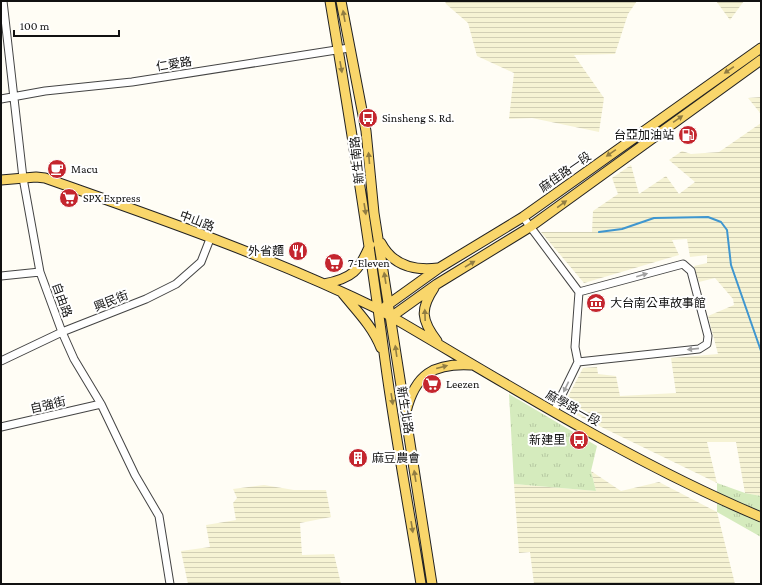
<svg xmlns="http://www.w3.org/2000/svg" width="762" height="585" font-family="'Crimson Pro','Noto Sans TC',serif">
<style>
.farmland{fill:url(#farmland-rules)}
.grass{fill:url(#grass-tufts)}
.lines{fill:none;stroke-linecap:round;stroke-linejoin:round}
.stream{stroke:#3f96cf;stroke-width:2}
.minor-casing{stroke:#444;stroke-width:9}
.major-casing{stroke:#222;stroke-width:11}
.minor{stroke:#fff;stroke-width:7}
.major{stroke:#f9d66b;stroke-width:9}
.oneway{fill:#917d42}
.oneway2{fill:#a0a0a0}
.labels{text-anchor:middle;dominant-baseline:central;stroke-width:4;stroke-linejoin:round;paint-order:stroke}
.street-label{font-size:12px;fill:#111;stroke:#fff}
.poi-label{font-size:12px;fill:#111;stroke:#fff;text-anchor:start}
</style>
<defs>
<pattern id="farmland-rules" width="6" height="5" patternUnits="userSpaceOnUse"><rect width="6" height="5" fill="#f6f3d4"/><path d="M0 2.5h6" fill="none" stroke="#d2cfb5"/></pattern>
<pattern id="grass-tufts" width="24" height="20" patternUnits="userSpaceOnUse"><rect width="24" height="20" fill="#d5ebbd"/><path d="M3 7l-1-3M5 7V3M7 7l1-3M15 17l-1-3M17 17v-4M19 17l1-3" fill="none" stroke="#b6c8a1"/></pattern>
</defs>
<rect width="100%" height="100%" fill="#fffdf5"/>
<!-- farmland -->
<path class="farmland" d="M 445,1 L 637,1 L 628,14 L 615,54 L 574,55 L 604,98 L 599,132 L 532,118 L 509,119 L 514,73 L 477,56 L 468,23 L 446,4 Z
M 716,1 L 744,1 L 730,20 Z
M 761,97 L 761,114 L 748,98 Z
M 761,123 L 761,496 L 745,493 L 736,442 L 707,442 L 717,483 L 562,408 L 583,368 L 597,367 L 598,374 L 616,376 L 620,396 L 676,393 L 671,358 L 718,354 L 708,316 L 734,305 L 733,299 L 715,278 L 699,282 L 694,266 L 707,263 L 707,255 L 690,257 L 687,239 L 672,240 L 679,255 L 584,283 L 541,232 L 592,232 L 593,211 L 618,194 L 612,178 L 631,165 L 639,194 L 666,176 L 679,194 L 695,182 L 669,160 L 682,151 L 691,154 L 719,152 Z
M 591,471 L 621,491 L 659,482 L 717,512 L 735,584 L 534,584 L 530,552 L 519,553 L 514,484 L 596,491 Z
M 264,485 L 294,490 L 326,490 L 331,517 L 300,523 L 302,555 L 334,554 L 341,584 L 188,584 L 181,551 L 210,547 L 206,525 L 236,520 L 233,503 L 237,498 L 233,489 Z"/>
<!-- grass -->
<path class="grass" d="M 509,394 L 597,446 L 591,471 L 596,491 L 514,484 Z
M 717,483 L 745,493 L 761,496 L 761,537 L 717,512 Z"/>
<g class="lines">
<!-- stream -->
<path class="stream" d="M 599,232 L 622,229 L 654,218 L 708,217 L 721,222 L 727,230 L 731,265 L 761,351"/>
<defs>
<path id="minor" d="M 3,1 L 23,178 L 40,272 L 62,332 L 74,359 L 101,404 L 135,475 L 159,516 L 170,584
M 1,99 L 45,91 L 132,82 L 349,48
M 523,217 L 579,292 L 575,347 L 578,362 L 554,411
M 1,276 L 40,272
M 1,361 L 62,332 L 146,299 L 176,284 L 201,262 L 210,239
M 578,362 L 699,349 L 707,344 L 708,336 L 691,271 L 683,264 L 579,292
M 1,427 L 101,404"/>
<path id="major" d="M 330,1 C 350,120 369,240 385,360 C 395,435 409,509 421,584
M 341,1 L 366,131 L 374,213 L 432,584
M 1,180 L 36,177 L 45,178 C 158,218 272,257 380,310 C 504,382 628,461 761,517
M 381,243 C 393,266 414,271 438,268
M 324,284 C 353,278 359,271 370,245
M 434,288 C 420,309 421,320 437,341
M 343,294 C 357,311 373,327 381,348
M 386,306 L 439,268 L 523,217 L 761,48
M 391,317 L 437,284 L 530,227 L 761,60
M 406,412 C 415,374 434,363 471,365"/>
</defs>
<!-- minor casing -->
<use href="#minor" class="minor-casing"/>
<!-- major casing -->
<use href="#major" class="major-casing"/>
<!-- minor -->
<use href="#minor" class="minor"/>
<!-- major -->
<use href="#major" class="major"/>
</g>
<!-- one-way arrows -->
<defs><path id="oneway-solid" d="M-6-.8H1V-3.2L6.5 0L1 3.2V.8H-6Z"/></defs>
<g class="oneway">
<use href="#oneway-solid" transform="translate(344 16) rotate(-100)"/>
<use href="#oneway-solid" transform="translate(341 67) rotate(80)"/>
<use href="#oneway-solid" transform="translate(729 70) rotate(145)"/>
<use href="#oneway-solid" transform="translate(678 119) rotate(-35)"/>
<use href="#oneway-solid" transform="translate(611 153) rotate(145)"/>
<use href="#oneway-solid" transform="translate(369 158) rotate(-95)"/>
<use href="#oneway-solid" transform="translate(562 204) rotate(-36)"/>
<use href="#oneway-solid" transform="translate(365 209) rotate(81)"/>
<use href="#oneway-solid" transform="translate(470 264) rotate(-31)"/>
<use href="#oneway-solid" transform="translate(385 278) rotate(-99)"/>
<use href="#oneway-solid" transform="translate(425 315) rotate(-92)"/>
<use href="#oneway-solid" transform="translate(396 351) rotate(-98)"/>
<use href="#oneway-solid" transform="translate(442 367) rotate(-15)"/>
<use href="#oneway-solid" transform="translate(392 399) rotate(81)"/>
<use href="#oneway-solid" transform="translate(415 476) rotate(-99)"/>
<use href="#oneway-solid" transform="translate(412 527) rotate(81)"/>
</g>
<g class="oneway2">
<use href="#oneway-solid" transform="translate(642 275) rotate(-16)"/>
<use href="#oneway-solid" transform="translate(693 349) rotate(174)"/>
<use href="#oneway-solid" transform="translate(566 387) rotate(116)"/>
</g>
<!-- icons -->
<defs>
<symbol id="bus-disc" viewBox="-11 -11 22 22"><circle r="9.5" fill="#c4262e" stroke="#fff"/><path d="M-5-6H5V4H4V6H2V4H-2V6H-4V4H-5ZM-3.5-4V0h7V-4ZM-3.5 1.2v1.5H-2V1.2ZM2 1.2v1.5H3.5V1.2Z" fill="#fff"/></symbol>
<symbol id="fuel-disc" viewBox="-11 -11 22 22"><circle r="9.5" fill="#c4262e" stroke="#fff"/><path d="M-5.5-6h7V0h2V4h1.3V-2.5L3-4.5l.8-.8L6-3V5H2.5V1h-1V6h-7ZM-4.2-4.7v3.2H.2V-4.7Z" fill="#fff"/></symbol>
<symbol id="cafe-disc" viewBox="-11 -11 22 22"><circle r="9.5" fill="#c4262e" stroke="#fff"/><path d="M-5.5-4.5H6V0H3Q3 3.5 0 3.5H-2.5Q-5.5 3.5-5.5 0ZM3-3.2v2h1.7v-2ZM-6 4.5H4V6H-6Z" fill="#fff"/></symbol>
<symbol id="supermarket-disc" viewBox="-11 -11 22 22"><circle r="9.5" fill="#c4262e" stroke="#fff"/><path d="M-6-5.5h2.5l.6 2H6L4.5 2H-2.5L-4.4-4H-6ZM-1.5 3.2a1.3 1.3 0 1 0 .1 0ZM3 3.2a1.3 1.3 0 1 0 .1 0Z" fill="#fff"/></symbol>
<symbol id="restaurant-disc" viewBox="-11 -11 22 22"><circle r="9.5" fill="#c4262e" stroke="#fff"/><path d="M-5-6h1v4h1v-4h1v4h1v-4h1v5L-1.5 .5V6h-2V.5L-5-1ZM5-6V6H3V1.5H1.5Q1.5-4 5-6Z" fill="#fff"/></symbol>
<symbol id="museum-disc" viewBox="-11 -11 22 22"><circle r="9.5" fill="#c4262e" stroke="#fff"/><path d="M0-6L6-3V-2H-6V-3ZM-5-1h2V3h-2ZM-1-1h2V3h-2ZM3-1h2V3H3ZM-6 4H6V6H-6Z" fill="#fff"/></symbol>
<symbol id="building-disc" viewBox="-11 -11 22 22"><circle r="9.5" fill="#c4262e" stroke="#fff"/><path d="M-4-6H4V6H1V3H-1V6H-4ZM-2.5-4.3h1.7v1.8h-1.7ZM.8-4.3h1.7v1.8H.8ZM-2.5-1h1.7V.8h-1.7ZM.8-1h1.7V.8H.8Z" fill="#fff"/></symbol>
</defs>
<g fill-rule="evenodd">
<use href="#bus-disc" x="357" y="107" width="22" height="22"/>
<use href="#fuel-disc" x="677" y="124" width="22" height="22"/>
<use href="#cafe-disc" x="46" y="158" width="22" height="22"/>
<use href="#supermarket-disc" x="58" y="187" width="22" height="22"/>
<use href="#restaurant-disc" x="287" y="240" width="22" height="22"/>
<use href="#supermarket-disc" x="323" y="252" width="22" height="22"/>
<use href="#museum-disc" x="585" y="292" width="22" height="22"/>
<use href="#supermarket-disc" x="421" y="373" width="22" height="22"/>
<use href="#bus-disc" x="568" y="429" width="22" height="22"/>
<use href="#building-disc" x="347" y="447" width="22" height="22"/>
</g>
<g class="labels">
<!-- street labels -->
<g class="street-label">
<text transform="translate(174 64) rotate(-9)">仁愛路</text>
<text transform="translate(357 160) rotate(-96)">新生南路</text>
<text transform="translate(565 172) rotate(-35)">麻佳路一段</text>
<text transform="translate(197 221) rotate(21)">中山路</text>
<text transform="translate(62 300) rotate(70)">自由路</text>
<text transform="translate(111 301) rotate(-21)">興民街</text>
<text transform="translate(48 405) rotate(-13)">自強街</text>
<text transform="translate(573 408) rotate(29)">麻學路一段</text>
<text transform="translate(405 410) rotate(81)">新生北路</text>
</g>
<!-- poi labels -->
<g class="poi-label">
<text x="382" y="118">Sinsheng S. Rd.</text>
<text x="674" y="135" text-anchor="end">台亞加油站</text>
<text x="71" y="169">Macu</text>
<text x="83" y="198">SPX Express</text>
<text x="284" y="251" text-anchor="end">外省麵</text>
<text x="348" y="263">7-Eleven</text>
<text x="610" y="303">大台南公車故事館</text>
<text x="446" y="384">Leezen</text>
<text x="565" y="440" text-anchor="end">新建里</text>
<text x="372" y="458">麻豆農會</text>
</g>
</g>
<!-- border -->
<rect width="762" height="585" fill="none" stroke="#111111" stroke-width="4"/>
<!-- scale -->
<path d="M14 30v6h105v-6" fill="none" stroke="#111111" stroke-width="2"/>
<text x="20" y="30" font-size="12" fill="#111111" stroke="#ffffff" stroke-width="3" paint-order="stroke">100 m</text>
</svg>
